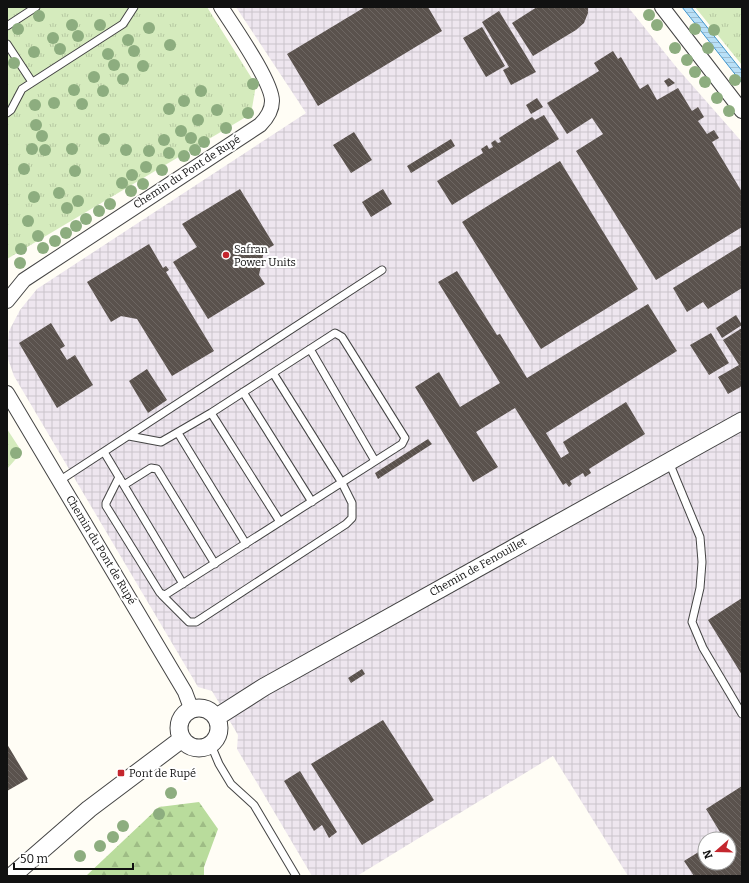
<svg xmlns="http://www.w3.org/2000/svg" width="749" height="883" font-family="Bitter,serif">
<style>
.industrial{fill:url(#industrial-grid);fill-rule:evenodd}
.grass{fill:url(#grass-tufts)}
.forest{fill:url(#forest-firs)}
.water{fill:url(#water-rules);stroke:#3f96cf}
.building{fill:url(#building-back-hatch)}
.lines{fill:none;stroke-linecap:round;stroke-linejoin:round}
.service-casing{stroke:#444;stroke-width:9}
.minor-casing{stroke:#444;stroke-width:16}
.tertiary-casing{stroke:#444;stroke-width:19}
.service{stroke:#fff;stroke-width:7}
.minor{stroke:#fff;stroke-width:14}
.tertiary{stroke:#fff;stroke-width:17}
.tree{fill:#8dad7f}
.poi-dot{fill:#c4262e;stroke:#fff;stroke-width:1.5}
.labels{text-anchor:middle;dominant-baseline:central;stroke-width:4;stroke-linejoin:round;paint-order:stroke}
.street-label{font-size:11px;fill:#111;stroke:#fff}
.poi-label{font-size:11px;fill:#111;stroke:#fff;text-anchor:start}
</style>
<defs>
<pattern id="industrial-grid" width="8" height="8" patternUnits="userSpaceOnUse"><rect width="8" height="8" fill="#eee6ef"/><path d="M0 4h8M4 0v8" fill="none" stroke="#cbc4cc"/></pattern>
<pattern id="grass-tufts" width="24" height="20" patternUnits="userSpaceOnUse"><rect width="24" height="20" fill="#d5ebbd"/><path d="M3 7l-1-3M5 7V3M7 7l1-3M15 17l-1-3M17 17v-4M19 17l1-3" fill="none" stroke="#b6c8a1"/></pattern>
<pattern id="forest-firs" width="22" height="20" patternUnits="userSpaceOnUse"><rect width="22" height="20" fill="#b9dc9c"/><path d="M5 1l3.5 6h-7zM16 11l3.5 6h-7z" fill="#9ebc85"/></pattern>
<pattern id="water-rules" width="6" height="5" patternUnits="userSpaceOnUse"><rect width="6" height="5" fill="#b9e0f7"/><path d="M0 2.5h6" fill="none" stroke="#9ebfd3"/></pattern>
<pattern id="building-back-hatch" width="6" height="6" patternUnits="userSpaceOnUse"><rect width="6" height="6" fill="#5a524d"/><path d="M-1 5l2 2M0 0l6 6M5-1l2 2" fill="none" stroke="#6d6662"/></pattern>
</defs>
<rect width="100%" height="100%" fill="#fffdf5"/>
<!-- industrial -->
<path class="industrial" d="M 236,7 L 628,7 L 677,68 L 742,142 L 742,876 L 628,876 L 553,756 L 357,876 L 312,876 L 237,749 L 238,735 L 212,691 L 198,687 L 14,376 L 7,356 L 9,331 L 20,310 L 37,289 L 306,113 ZM 705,839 L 729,839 L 729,863 L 705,863 Z"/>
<!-- grass -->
<path class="grass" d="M 7,7 L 207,7 L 256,85 L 251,114 L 7,259 Z
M 695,7 L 742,7 L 742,65 Z
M 7,429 L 22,452 L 7,469 Z"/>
<!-- forest -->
<path class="forest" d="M 199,802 L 218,829 L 204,867 L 204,876 L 86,876 L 159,807 Z"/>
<!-- water -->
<path class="water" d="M 682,7 L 691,7 L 742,71 L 742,83 Z"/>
<!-- building -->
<path class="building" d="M 365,7 L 428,7 L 442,31 L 318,106 L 287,54 Z
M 537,7 L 588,7 L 588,13 L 584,23 L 576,30 L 533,56 L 512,23 Z
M 499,11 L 536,72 L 511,85 L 503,70 L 509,67 L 482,22 Z
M 482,27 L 505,66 L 486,77 L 463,38 Z
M 613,51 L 618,59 L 621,57 L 640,89 L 648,84 L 657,100 L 678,88 L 692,111 L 698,107 L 704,117 L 698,121 L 707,134 L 714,130 L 719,138 L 712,142 L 742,192 L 742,227 L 656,280 L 576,151 L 603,134 L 592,118 L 567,134 L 547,103 L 599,71 L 594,63 Z
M 669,78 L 675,83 L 668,87 L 664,81 Z
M 537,98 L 543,107 L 531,114 L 526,105 Z
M 544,115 L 559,139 L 452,205 L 437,181 L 483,153 L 481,149 L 487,145 L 489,149 L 493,147 L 491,143 L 495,140 L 498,143 L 501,142 L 499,138 L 532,117 L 535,120 Z
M 354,132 L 372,160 L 351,173 L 333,145 Z
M 451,139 L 455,146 L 411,173 L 407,166 Z
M 560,161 L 638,289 L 541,349 L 462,222 Z
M 240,189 L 274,245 L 264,251 L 259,275 L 265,284 L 208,319 L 173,262 L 197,247 L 182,224 Z
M 383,189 L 392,204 L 371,217 L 362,202 Z
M 149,244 L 163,268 L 166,266 L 169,270 L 166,272 L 214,351 L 172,376 L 137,319 L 121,316 L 111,322 L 87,282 Z
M 742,245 L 742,288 L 708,309 L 703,302 L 687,312 L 673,288 Z
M 457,271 L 497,335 L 500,334 L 527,378 L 648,304 L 677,351 L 546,433 L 561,458 L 569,453 L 563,442 L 626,402 L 645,434 L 589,469 L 591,473 L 585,477 L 583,473 L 570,481 L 572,484 L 569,487 L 566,483 L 563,485 L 515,408 L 476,432 L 498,467 L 473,482 L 415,387 L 439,372 L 460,407 L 500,383 L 438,282 Z
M 736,315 L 742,325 L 722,338 L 716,328 Z
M 51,323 L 65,346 L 60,349 L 67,360 L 75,355 L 93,385 L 57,408 L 19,343 Z
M 742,328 L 742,386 L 728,394 L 718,377 L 739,365 L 723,340 Z
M 711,333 L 729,363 L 709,375 L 690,345 Z
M 147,369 L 167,400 L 148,413 L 129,381 Z
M 428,439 L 432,444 L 378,479 L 375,473 Z
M 742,598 L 742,675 L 708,620 Z
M 362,669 L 365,674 L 351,683 L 348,678 Z
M 383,720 L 434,800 L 362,845 L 311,764 Z
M 7,744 L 28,779 L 7,791 Z
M 300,771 L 337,832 L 329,838 L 322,825 L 314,831 L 284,781 Z
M 742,786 L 742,876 L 694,876 L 684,861 L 705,848 L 705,863 L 729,863 L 729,839 L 720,839 L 723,837 L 706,809 Z"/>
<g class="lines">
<defs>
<path id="service" d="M 7,26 L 36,7
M 7,44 L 32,82
M 7,113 L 11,110 L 22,89 L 123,24 L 134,7
M 310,349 L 375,461
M 243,392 L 312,502
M 211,413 L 280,522
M 178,433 L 246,544
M 104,452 L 183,584
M 669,462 L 700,537 L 702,562 L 700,588 L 692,622 L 703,648 L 742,714
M 119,477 L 106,503 L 106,506 L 160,593 L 165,595 L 402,444 L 405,438 L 342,337 L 335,333 L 211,413 L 161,442 L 129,436
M 59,481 L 382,270
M 124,485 L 151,468 L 157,469 L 215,564
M 162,595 L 189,622 L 196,622 L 346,524 L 352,518 L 352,503 L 342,483 L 273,373
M 211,745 L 219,764 L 231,784 L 254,805 L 296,876"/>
<path id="minor" d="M 662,7 L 742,111
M 7,301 L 24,280 L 260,125 C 267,118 272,111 272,101 C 272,81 233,26 221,7
M 7,393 L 185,692 L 191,708"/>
<path id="tertiary" d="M179 728a20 20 0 1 1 40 0a20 20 0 1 1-40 0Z
M 217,717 L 264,687 L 742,421
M 12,876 L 89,809 L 182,739"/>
</defs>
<!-- service casing -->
<use href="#service" class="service-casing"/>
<!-- minor casing -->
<use href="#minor" class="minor-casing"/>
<!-- tertiary casing -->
<use href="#tertiary" class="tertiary-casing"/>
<!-- service -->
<use href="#service" class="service"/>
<!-- minor -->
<use href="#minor" class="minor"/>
<!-- tertiary -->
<use href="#tertiary" class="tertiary"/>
</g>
<!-- trees -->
<g class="tree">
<circle cx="649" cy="15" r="6"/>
<circle cx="39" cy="16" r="6"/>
<circle cx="72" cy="25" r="6"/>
<circle cx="100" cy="25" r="6"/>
<circle cx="657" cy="25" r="6"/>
<circle cx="149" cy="28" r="6"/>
<circle cx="18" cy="29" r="6"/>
<circle cx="695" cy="29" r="6"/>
<circle cx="714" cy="30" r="6"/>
<circle cx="78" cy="36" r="6"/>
<circle cx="53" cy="38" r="6"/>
<circle cx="128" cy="40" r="6"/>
<circle cx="170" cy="45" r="6"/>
<circle cx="675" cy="48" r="6"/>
<circle cx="708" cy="48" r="6"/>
<circle cx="60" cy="49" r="6"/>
<circle cx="134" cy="51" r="6"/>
<circle cx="34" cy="52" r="6"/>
<circle cx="108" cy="54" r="6"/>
<circle cx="687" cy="60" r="6"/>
<circle cx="14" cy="63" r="6"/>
<circle cx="114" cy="65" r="6"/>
<circle cx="143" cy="66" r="6"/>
<circle cx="695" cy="72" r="6"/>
<circle cx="94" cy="77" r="6"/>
<circle cx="123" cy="79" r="6"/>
<circle cx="735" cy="80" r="6"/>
<circle cx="705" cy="82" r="6"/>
<circle cx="253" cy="84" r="6"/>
<circle cx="74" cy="90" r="6"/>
<circle cx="103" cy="91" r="6"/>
<circle cx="201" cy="91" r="6"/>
<circle cx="717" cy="98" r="6"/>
<circle cx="184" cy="101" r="6"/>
<circle cx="54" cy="103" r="6"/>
<circle cx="82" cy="104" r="6"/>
<circle cx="35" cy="105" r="6"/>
<circle cx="169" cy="109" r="6"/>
<circle cx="217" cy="110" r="6"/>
<circle cx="729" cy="111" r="6"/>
<circle cx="248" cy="113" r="6"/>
<circle cx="198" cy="120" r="6"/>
<circle cx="36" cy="125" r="6"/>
<circle cx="226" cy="128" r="6"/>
<circle cx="181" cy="131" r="6"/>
<circle cx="42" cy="136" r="6"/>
<circle cx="191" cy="138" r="6"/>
<circle cx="104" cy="139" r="6"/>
<circle cx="164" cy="140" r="6"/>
<circle cx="204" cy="142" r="6"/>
<circle cx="32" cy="149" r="6"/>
<circle cx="72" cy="149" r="6"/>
<circle cx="45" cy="150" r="6"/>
<circle cx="126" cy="150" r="6"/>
<circle cx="195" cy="150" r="6"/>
<circle cx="149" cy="151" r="6"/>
<circle cx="169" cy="153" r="6"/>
<circle cx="184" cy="156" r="6"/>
<circle cx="146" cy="167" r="6"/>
<circle cx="24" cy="169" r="6"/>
<circle cx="162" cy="170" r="6"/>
<circle cx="75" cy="171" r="6"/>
<circle cx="132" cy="175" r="6"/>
<circle cx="122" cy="183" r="6"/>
<circle cx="143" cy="184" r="6"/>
<circle cx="131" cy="191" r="6"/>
<circle cx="59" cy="193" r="6"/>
<circle cx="34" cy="197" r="6"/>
<circle cx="78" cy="201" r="6"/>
<circle cx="110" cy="204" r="6"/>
<circle cx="67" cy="208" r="6"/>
<circle cx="99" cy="211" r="6"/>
<circle cx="86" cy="219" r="6"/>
<circle cx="28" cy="221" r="6"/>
<circle cx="76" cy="226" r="6"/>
<circle cx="66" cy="233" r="6"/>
<circle cx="38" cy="236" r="6"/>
<circle cx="55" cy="241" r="6"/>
<circle cx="43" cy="248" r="6"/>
<circle cx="21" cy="249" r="6"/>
<circle cx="20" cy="263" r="6"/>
<circle cx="16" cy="453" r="6"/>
<circle cx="171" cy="793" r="6"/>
<circle cx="159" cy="814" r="6"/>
<circle cx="123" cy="826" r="6"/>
<circle cx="113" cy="837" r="6"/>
<circle cx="100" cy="846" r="6"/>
<circle cx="80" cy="856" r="6"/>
</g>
<!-- markers -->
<g class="poi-dot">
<circle cx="226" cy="255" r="4"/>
<rect x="117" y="769" width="8" height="8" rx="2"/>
</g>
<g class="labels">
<!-- street labels -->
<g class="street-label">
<text transform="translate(187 172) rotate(-33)">Chemin du Pont de Rupé</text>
<text transform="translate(101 550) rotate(59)">Chemin du Pont de Rupé</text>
<text transform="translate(478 567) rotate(-29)">Chemin de Fenouillet</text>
</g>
<!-- poi labels -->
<g class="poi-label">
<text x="234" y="249">Safran<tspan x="234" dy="13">Power Units</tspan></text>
<text x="129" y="773">Pont de Rupé</text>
</g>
</g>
<!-- border -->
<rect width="749" height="883" fill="none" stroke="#111111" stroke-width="16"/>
<!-- north arrow -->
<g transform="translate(717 851) rotate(250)"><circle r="19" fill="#ffffff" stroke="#a0a0a0"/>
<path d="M0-3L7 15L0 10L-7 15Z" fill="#c4262e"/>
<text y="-6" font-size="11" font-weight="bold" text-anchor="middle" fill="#111111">N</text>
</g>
<!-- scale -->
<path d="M14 863v6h119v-6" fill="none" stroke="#111111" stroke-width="2"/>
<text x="20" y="863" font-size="12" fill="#111111" stroke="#ffffff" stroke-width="3" paint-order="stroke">50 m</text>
</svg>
